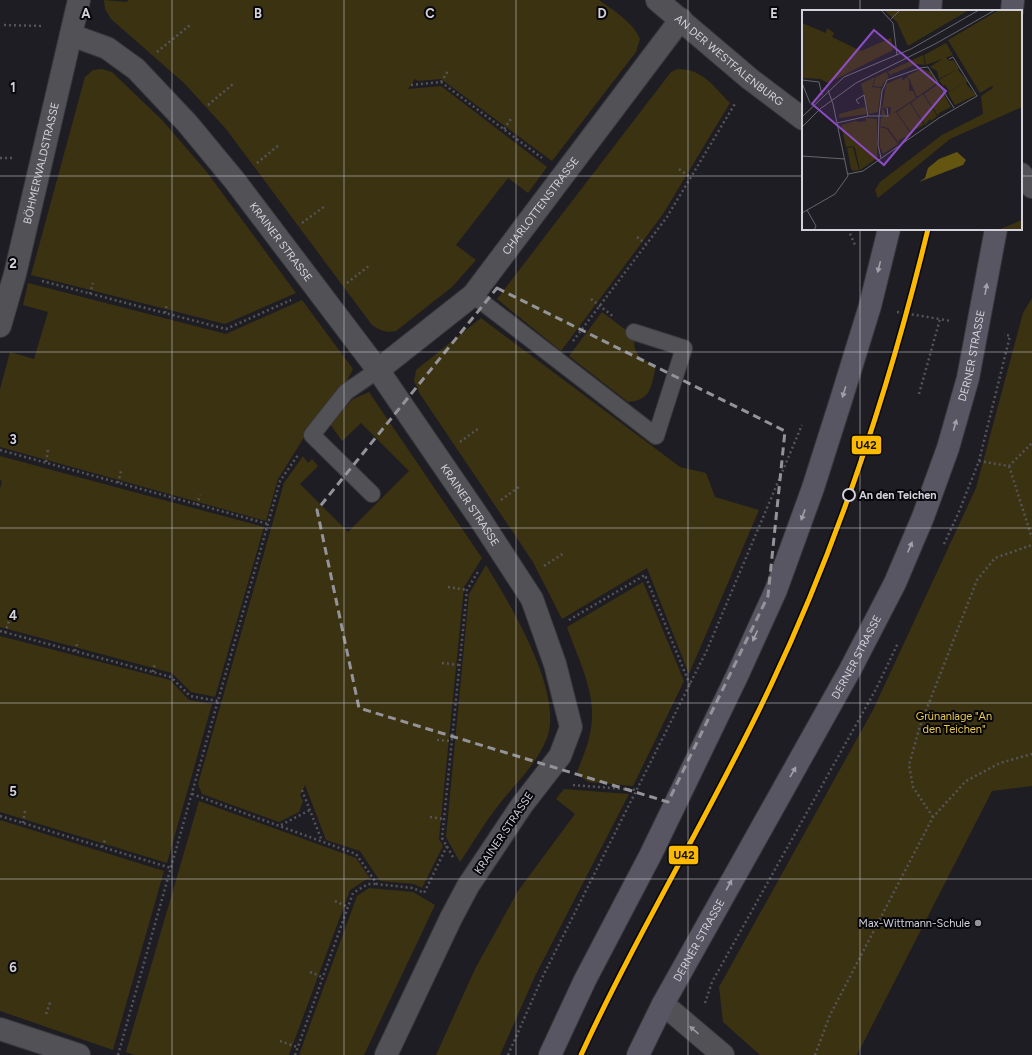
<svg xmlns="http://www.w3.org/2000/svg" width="1032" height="1055" font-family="Figtree,sans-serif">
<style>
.green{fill:#3b3211}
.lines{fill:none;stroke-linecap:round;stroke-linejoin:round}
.service-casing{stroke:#39383d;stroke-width:18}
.minor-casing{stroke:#39383d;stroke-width:24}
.primary-casing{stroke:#39383d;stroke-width:24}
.path{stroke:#555459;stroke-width:2.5;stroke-dasharray:2 3;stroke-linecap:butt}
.service{stroke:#525256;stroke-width:16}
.minor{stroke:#525256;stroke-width:22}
.primary{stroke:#595663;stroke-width:22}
.tram-1-casing{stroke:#07060b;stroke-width:8}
.tram-1{stroke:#fbba00;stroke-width:5}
.oneway{fill:#a2a0aa}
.oneway2{fill:#99989f}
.marked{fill:none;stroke:#94939a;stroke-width:3;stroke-dasharray:8 5;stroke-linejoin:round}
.grid{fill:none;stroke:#d3d2da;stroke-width:1;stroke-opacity:0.55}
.stop-dot{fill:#07060b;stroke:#d3d2da;stroke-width:2}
.poi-dot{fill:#94939a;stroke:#07060b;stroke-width:1.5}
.labels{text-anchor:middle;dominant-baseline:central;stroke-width:4;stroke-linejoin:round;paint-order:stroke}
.street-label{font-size:11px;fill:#d3d2da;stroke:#07060b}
.stop-label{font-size:11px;font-weight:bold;fill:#d3d2da;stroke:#07060b;text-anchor:start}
.park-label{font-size:11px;fill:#e7c94e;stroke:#07060b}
.poi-label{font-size:11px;fill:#d3d2da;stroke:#07060b;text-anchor:end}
.inset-road{fill:none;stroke:#66656c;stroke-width:1}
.view{fill:#8d4dc4;fill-opacity:0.15;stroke:#8d4dc4;stroke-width:2}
.inset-edge{fill:none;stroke:#d3d2da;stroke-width:2}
.grid-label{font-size:13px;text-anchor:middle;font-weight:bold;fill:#d3d2da;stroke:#07060b;stroke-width:4;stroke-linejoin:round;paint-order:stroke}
.line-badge{stroke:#07060b;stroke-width:1.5}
.pale-badge-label{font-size:11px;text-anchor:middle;font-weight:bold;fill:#111}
</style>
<rect width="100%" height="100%" fill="#1e1d23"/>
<!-- green -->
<path class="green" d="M 104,0 L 127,2 L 128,0 L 599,0 C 614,11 632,21 640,39 L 636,52 L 552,161 L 441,79 L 418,81 L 415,79 L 408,89 L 441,86 L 547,167 L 528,193 L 508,178 L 456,245 L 476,260 L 452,287 L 396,331 C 386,333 381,331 372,325 L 226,129 L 184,83 L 111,19 L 105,9 Z
M 102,69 L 112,72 L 162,120 L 206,171 L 296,293 L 225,324 L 31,275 L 85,77 L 93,70 Z
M 678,69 C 703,69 714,87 730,103 L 663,214 L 561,351 L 497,299 L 671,72 Z
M 28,283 L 226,334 L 302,300 L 353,369 L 342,390 L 318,415 L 278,479 L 266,521 L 0,447 L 0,389 L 10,352 L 34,359 L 48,312 L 23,305 Z
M 1032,298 L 1032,786 L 992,791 L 857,1055 L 760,1055 L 723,1022 L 719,987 L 873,710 L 976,488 L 1023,313 Z
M 602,312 L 635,337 C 631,354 643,360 656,366 C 651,386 652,400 628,402 L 569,356 Z
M 481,318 L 680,467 L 706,473 L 715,497 L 759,510 L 689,674 L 647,568 L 562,619 L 533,562 L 420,394 L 414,381 L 416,370 Z
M 369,392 L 482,558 L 464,587 L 439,839 L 443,846 L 422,888 L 414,884 L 380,881 L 360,851 L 326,840 L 305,785 L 300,795 L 303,801 L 299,812 L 279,822 L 202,794 L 198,784 L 284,483 L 303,456 L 308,463 L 312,459 L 318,466 L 300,484 L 348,532 L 409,471 L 361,423 L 342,441 L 330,424 L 353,399 Z
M 0,456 L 264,527 L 215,697 L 191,692 L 172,673 L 0,627 L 0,489 L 2,481 L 0,480 Z
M 486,565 C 510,604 564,693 547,738 C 537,764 514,785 497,807 C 484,824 472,844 460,862 L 446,837 L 469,594 Z
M 643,582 L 684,681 L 633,786 L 589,782 L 576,774 C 584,755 592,736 592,715 C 593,686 576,654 567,627 Z
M 0,636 L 170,680 L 189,700 L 212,704 L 167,863 L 0,812 Z
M 564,789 L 629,794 L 535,976 L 500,1055 L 436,1055 L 475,969 L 518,891 L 575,814 L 556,799 Z
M 199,801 L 356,858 L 371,880 L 367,879 L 350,890 L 289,1055 L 134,1055 L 126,1052 Z
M 0,820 L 164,871 L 113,1050 L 0,1011 Z
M 369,888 L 413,892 L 435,905 L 364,1055 L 299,1055 L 357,896 Z"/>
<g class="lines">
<defs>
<path id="service" d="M 473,295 L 656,436 L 684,348 L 634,332
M 372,494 L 312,435 L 346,392 L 378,370"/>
<g id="minor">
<path id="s1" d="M 657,0 L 750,79 L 803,119"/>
<path id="s2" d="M 71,35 L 107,48 L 136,69 L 187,123 L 235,181 L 378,370 L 480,519 L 532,599 L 555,664 L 571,727 L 560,756 L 522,805 L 468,886 L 451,918 L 386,1055"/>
<path d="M 1021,174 L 1032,187"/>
<path id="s3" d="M 0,326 L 15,274 L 79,0"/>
<path id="s4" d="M 378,370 L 473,295 L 681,19"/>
<path d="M 663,1004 L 723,1055"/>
<path d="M 0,1029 L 79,1055"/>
</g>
<g id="primary">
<path d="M 930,11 L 931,0"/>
<path d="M 1012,11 L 1013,0"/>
<path d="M 550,1055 L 585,980 L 651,854 L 737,676 L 776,590 L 813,488 L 841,400 L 870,306 L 889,229"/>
<path id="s5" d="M 638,1055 L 663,1004 L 850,670 L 895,583 L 923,517 L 948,448 L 968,378 L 996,229"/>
</g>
</defs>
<!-- service casing -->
<use href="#service" class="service-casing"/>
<!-- minor casing -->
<use href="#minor" class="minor-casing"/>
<!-- primary casing -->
<use href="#primary" class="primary-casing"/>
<!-- path -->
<path class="path" d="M 4,25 L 44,26
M 157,52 L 190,25
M 441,82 L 448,71
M 411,85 L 441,82 L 542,158
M 208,105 L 233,84
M 504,129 L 511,119
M 0,158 L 14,158
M 257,163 L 279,145
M 679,169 L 690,177
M 302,223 L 325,206
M 848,229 L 855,245
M 637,237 L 646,244
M 42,281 L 226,329 L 291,300
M 347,283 L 370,265
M 90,294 L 93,283
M 591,299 L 614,317
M 897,312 L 940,319
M 165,313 L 167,304
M 573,341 L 667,217 L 736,102
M 919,394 L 940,319 L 950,321
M 460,442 L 479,428
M 0,450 L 268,524
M 979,461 L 1009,466 L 1032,443
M 46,462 L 48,450
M 1009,466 L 1032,538
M 118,483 L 121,471
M 501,500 L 520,486
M 197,505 L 200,495
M 944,544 L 958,514 L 979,461 L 1010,336 L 1004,334
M 544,566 L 564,553
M 448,587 L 467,590
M 569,620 L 645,575 L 690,685
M 0,631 L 171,677 L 190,696 L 218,701
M 5,633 L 9,621
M 75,651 L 78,641
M 442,663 L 459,665
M 153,672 L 155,663
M 437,740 L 451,741
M 573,785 L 637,790
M 302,790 L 322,841
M 192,794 L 356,854 L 377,884 L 413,888 L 424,893 L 447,846
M 0,816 L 171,868
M 430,817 L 444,819
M 933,817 L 913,787 L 909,765 L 920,726 L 977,580 L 995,558 L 1032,545
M 23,823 L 25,811
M 281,825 L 310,810
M 102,847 L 106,838
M 453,857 L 442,838 L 444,819 L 467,590 L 479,570
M 335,901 L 348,907
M 310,972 L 322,977
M 705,1003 L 712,982 L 876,689 L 898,643
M 46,1014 L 51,1000
M 280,1041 L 297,1047
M 118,1055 L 280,481 L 298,455
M 295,1055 L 353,893 L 368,884 L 377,884
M 508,1055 L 542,978 L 707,650 L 802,425
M 815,1055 L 830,1015 L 933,817 L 966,781 L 1000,763 L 1032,754"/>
<!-- service -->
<use href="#service" class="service"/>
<!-- minor -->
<use href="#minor" class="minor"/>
<!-- primary -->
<use href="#primary" class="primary"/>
<defs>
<path id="tram-1" d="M 581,1055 C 639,929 712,811 771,685 C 840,539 890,386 928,229"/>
</defs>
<!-- tram-1 casing -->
<use href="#tram-1" class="tram-1-casing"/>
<!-- tram-1 -->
<use href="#tram-1" class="tram-1"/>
</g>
<!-- one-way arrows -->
<defs><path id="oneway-solid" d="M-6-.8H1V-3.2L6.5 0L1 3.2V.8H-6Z"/></defs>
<g class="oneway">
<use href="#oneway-solid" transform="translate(879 267) rotate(104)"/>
<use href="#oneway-solid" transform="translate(986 289) rotate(-80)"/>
<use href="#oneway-solid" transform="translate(844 392) rotate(107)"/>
<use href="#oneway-solid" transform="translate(955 425) rotate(-74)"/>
<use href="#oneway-solid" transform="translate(803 515) rotate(110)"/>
<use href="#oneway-solid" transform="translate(910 547) rotate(-67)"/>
<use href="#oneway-solid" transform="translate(755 636) rotate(114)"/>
<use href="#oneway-solid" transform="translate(793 772) rotate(-60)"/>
<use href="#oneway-solid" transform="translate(729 885) rotate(-61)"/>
</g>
<use class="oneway2" href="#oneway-solid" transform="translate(694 1030) rotate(-139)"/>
<!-- marked area -->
<path class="marked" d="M 497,288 L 785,431 L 768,596 L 668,802 L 359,708 L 317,510 Z"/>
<!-- grid -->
<path class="grid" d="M 172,0 L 172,1055M 344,0 L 344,1055M 516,0 L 516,1055M 688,0 L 688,1055M 860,0 L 860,11M 0,176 L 803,176M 1021,176 L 1032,176M 860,229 L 860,1055M 0,352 L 1032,352M 0,528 L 1032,528M 0,703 L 1032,703M 0,879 L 1032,879"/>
<!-- markers -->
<circle class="stop-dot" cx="849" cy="495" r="6"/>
<circle class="poi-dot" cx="978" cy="923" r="4"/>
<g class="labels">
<!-- street labels -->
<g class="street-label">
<text stroke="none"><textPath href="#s1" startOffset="94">AN DER WESTFALENBURG</textPath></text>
<text stroke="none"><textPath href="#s3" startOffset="168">BÖHMERWALDSTRASSE</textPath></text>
<text stroke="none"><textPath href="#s4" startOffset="233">CHARLOTTENSTRASSE</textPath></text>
<text stroke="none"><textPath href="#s2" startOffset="300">KRAINER STRASSE</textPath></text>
<text stroke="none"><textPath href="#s5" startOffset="778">DERNER STRASSE</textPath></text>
<text stroke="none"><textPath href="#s2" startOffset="624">KRAINER STRASSE</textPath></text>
<text stroke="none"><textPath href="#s5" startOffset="454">DERNER STRASSE</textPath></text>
<text transform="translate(504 833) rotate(-56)">KRAINER STRASSE</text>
<text stroke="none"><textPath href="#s5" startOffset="130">DERNER STRASSE</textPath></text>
</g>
<!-- stop labels -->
<g class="stop-label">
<text x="859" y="495">An den Teichen</text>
</g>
<!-- park labels -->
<g class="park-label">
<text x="954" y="716">Grünanlage "An<tspan x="954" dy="13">den Teichen"</tspan></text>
</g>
<!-- poi labels -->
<g class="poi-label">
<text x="970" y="923">Max-Wittmann-Schule</text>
</g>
</g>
<!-- overview -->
<g transform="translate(802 10)">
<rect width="220" height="220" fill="#1e1d23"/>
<path d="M 82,0 L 167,0 L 106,36 L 95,12 ZM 197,0 L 220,0 L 220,97 L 148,129 L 76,188 L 73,180 L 78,172 L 140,125 L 181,104 L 179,86 L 191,78 L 190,76 L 178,83 L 146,30 ZM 0,13 L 24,23 L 25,18 L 32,23 L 30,27 L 59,41 L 89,28 L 91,40 L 26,73 L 18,69 L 0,68 ZM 144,33 L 151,45 L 124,55 L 122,45 ZM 121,45 L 123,55 L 115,54 L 90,64 L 90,66 L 85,62 ZM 143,47 L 148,51 L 151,50 L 157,58 L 137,69 L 135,61 L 128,57 ZM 157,58 L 156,60 L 165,71 L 145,83 L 147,81 L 143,75 L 141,76 L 137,70 ZM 119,59 L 127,61 L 110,71 L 106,68 L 105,66 ZM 128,61 L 135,73 L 115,87 L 108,71 ZM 84,62 L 87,66 L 79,77 L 71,76 L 74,67 ZM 73,67 L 70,77 L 79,78 L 76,102 L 67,104 L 59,74 ZM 100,67 L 100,71 L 105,67 L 107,70 L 107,81 L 111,81 L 114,88 L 88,105 L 89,97 L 81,98 L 84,105 L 79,105 L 84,74 ZM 165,71 L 164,74 L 174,85 L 153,95 L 146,83 ZM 136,74 L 149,97 L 137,103 L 136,106 L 122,84 ZM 121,84 L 135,106 L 129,111 L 128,109 L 123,115 L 109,93 ZM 108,93 L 122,115 L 110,121 L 110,124 L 95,102 ZM 63,97 L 65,104 L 37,108 L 37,104 ZM 94,102 L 109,124 L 97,130 L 97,133 L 86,118 L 78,116 L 79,108 ZM 64,108 L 75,109 L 75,148 L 58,160 L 53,138 L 51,136 L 44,137 L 39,115 L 53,111 L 55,120 L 53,111 L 57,112 L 64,111 ZM 78,117 L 85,119 L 96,134 L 81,144 L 78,137 ZM 51,137 L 57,160 L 52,161 L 49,159 L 45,138 ZM 220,210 L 220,220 L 196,220 Z" fill="#3b3211"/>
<path d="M 155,142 L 164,150 L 161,155 L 117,172 L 123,168 L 126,158 L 137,149 Z" fill="#645511"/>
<path class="inset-road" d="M 79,0 L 91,13 L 95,45M 89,9 L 98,0M 0,70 L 17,72 L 20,85M 0,73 L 8,93M 57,94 L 54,90 L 62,85 L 66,106M 0,107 L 42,67 L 109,39 L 177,0M 35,113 L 66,106 L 86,106 L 85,98M 0,117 L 18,99 L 54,73 L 133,34 L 193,0M 0,146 L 43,149M 79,148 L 76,135 L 77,106 L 80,81 L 85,70 L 118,58 L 126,57 L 152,98M 46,164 L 61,161 L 137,108 L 175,86 L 151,47 L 147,49M 5,200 L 14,216 L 12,220M 0,203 L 33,184 L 46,166 L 31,94 L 26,80"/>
<path class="view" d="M 72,20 L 144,81 L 82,155 L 10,94 Z"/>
<rect width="220" height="220" class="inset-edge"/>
</g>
<g class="grid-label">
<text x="86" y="18">A</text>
<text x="258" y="18">B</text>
<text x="430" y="18">C</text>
<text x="602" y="18">D</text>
<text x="774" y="18">E</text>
<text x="13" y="92">1</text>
<text x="13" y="268">2</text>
<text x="13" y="444">3</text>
<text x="13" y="620">4</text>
<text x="13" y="796">5</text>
<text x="13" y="972">6</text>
</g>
<g class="line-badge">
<rect x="851" y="435" width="31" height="20" rx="4" fill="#fbba00"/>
<rect x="668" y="845" width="31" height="20" rx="4" fill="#fbba00"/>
</g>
<g class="pale-badge-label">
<text x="866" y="449">U42</text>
<text x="684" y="859">U42</text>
</g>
</svg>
